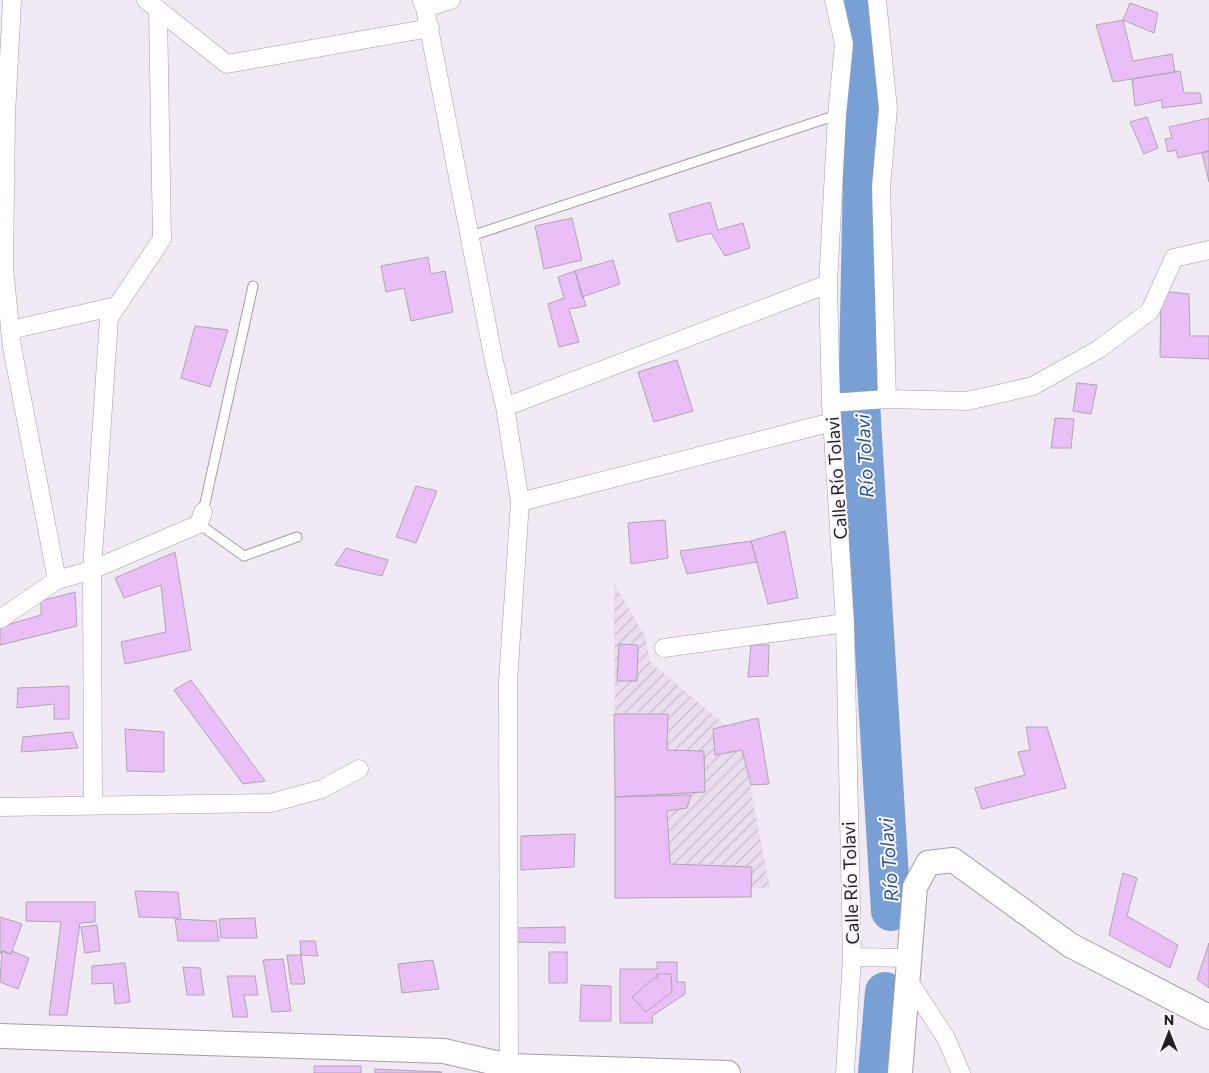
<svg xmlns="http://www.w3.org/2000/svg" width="1209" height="1073" font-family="Commissioner,sans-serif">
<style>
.industrial{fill:url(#industrial-furrows)}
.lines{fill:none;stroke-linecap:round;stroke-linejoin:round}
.river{stroke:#79a0d4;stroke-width:40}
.building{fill:#eabef6;stroke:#aea6b0}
.service-casing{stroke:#a59da7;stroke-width:11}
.minor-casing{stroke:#a59da7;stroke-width:19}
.secondary-casing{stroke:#a59da7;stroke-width:26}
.service{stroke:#fff;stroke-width:9}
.minor{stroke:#fff;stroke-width:18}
.secondary{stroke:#fff;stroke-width:24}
.labels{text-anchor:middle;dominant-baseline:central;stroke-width:4;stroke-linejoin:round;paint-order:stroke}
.street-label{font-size:18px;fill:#242124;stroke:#fcf7fe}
.water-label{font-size:19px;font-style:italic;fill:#235595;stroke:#fcf7fe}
</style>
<defs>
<pattern id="industrial-furrows" width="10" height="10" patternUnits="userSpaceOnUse" patternTransform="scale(1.25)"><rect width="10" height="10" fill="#eaddee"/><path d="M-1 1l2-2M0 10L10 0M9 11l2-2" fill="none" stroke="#c9bdcc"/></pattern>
</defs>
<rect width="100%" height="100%" fill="#f1e9f3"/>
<!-- industrial -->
<path class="industrial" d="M 614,583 L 645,636 L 650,662 L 741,738 L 770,888 L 616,894 Z"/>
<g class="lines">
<!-- river -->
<path class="river" d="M 861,0 L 866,24 L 859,369 L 861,421 L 891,911
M 878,1073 L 885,992"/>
</g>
<!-- building -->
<path class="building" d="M 1130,3 L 1158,13 L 1154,33 L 1123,20 Z
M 1123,20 L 1133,61 L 1172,54 L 1175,72 L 1113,82 L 1096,25 Z
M 1180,71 L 1184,93 L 1200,93 L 1202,103 L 1162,108 L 1162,100 L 1135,106 L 1132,79 Z
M 1147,117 L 1158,148 L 1144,154 L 1130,122 Z
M 1209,118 L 1209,151 L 1178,158 L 1176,150 L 1168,152 L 1165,139 L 1172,138 L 1169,127 Z
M 1209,151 L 1209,182 L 1202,153 Z
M 710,202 L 718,230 L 743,223 L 750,248 L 725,256 L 711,233 L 677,242 L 669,214 Z
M 572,218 L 582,260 L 544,269 L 535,226 Z
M 428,257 L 431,274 L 445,271 L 453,312 L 411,321 L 404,288 L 386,292 L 381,266 Z
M 613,260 L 620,284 L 582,297 L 575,271 Z
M 575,271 L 586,306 L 569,309 L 579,342 L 559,347 L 548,304 L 564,298 L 558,277 Z
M 1161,291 L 1189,294 L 1190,336 L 1209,336 L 1209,359 L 1160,357 Z
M 195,326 L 228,330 L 210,387 L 181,378 Z
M 677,360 L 693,411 L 654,422 L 638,372 Z
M 1077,383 L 1097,385 L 1091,414 L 1073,411 Z
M 1055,418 L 1074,419 L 1071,448 L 1051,448 Z
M 416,486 L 437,491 L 416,543 L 396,537 Z
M 665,520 L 668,558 L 631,564 L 628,523 Z
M 785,531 L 798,598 L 768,604 L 751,541 Z
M 751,541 L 757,562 L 687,574 L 680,551 Z
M 346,548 L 388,560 L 382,576 L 335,565 Z
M 175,552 L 191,650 L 125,664 L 121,642 L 166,632 L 161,585 L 124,598 L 115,578 Z
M 75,592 L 77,626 L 0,645 L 0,627 L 41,615 L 41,601 Z
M 619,644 L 638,645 L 637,681 L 617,681 Z
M 751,645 L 769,645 L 768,676 L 748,677 Z
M 191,680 L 265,781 L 243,784 L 174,690 Z
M 69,686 L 69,719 L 54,719 L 54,704 L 17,708 L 18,688 Z
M 614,714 L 668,714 L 667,750 L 704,751 L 705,792 L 615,797 Z
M 758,718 L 769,784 L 751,785 L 742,750 L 715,755 L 713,729 Z
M 1026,727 L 1047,727 L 1066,788 L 982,809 L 975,788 L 1025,775 L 1018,752 L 1030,750 Z
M 125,729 L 164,732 L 164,772 L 127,771 Z
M 72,732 L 78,748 L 21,752 L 23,737 Z
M 691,795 L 687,808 L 667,811 L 670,864 L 752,867 L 751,897 L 615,898 L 615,797 Z
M 575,834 L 574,867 L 521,870 L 521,836 Z
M 1123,873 L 1137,878 L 1127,916 L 1178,945 L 1170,968 L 1109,935 Z
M 135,891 L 178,892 L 181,918 L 139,917 Z
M 26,902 L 95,902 L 95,922 L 80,923 L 67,1015 L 49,1015 L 61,922 L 26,921 Z
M 0,917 L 22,924 L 11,954 L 2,951 L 0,954 Z
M 255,918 L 257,938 L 221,938 L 219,919 Z
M 175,919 L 216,921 L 219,941 L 178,941 Z
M 97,925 L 100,951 L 85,953 L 81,927 Z
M 565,927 L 565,943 L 513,942 L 514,928 Z
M 300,941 L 315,941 L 318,956 L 301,955 Z
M 1209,943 L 1209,988 L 1197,979 Z
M 2,951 L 11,954 L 12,951 L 29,958 L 18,989 L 0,982 Z
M 549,952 L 567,952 L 567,983 L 549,983 Z
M 287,955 L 301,955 L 305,984 L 291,984 Z
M 283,959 L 291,1011 L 272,1012 L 263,960 Z
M 433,960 L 439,989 L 402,993 L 398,964 Z
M 657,962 L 677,962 L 677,982 L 685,982 L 685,994 L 652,1016 L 653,1023 L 620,1023 L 620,969 L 657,969 Z
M 125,963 L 130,1002 L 115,1004 L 113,983 L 92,984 L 92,966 Z
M 183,967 L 200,968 L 204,995 L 187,995 Z
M 657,974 L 671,974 L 672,992 L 646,1012 L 632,997 L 654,978 L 657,978 Z
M 227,976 L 255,976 L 258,995 L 244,995 L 248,1017 L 233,1017 Z
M 581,985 L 611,986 L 611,1021 L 580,1021 Z
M 314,1066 L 361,1066 L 361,1073 L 314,1073 Z
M 375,1069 L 442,1072 L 441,1073 L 375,1073 Z"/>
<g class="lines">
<defs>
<path id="service" d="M 471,236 L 837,115
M 203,512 L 253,286
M 199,524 L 244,556 L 297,537"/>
<path id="minor" d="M 12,0 L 6,115 L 4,268 L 12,347 L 57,580
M 146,0 L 227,64 L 430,28
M 422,0 L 425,8 L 494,361 L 505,407 L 520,502 L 508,682 L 509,1073
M 834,0 L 844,44 L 837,115 L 828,284 L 831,403 L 845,623 L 852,957 L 845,1073
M 877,0 L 888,109 L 881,187 L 887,399
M 425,8 L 451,0
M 10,330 L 117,306
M 831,403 L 887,399 L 967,401 L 1033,386 L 1099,349 L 1150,311 L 1174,258 L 1209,250
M 505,407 L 828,284
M 520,502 L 832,422
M 0,619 L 57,580 L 92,570 L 199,524 L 203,512
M 664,648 L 845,623
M 93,804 L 92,570 L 109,318 L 162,239 L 158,11
M 0,807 L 271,803 L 322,789 L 359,769
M 852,957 L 910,958
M 908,980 L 946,1038 L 961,1073"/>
<path id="secondary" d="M 0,1036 L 444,1051 L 509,1066 L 728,1073
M 900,1073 L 915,887 L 928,863 L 953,860 L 1070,945 L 1209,1017"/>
</defs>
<!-- service casing -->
<use href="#service" class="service-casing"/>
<!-- minor casing -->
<use href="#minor" class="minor-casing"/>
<!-- secondary casing -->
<use href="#secondary" class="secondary-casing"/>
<!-- service -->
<use href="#service" class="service"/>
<!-- minor -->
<use href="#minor" class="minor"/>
<!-- secondary -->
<use href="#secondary" class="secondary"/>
</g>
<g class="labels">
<!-- street labels -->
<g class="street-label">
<text transform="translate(836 478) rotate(-94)">Calle Río Tolavi</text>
<text transform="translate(850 883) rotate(-92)">Calle Río Tolavi</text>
</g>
<!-- water labels -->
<g class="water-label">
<text transform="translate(864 456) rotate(-93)">Río Tolavi</text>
<text transform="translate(888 860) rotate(-94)">Río Tolavi</text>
</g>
</g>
<!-- north arrow -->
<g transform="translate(1169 1033)" stroke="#fcf7fe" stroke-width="4" paint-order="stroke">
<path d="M0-4L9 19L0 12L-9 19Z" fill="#242124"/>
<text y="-8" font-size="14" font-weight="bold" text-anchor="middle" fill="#242124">N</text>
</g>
</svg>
